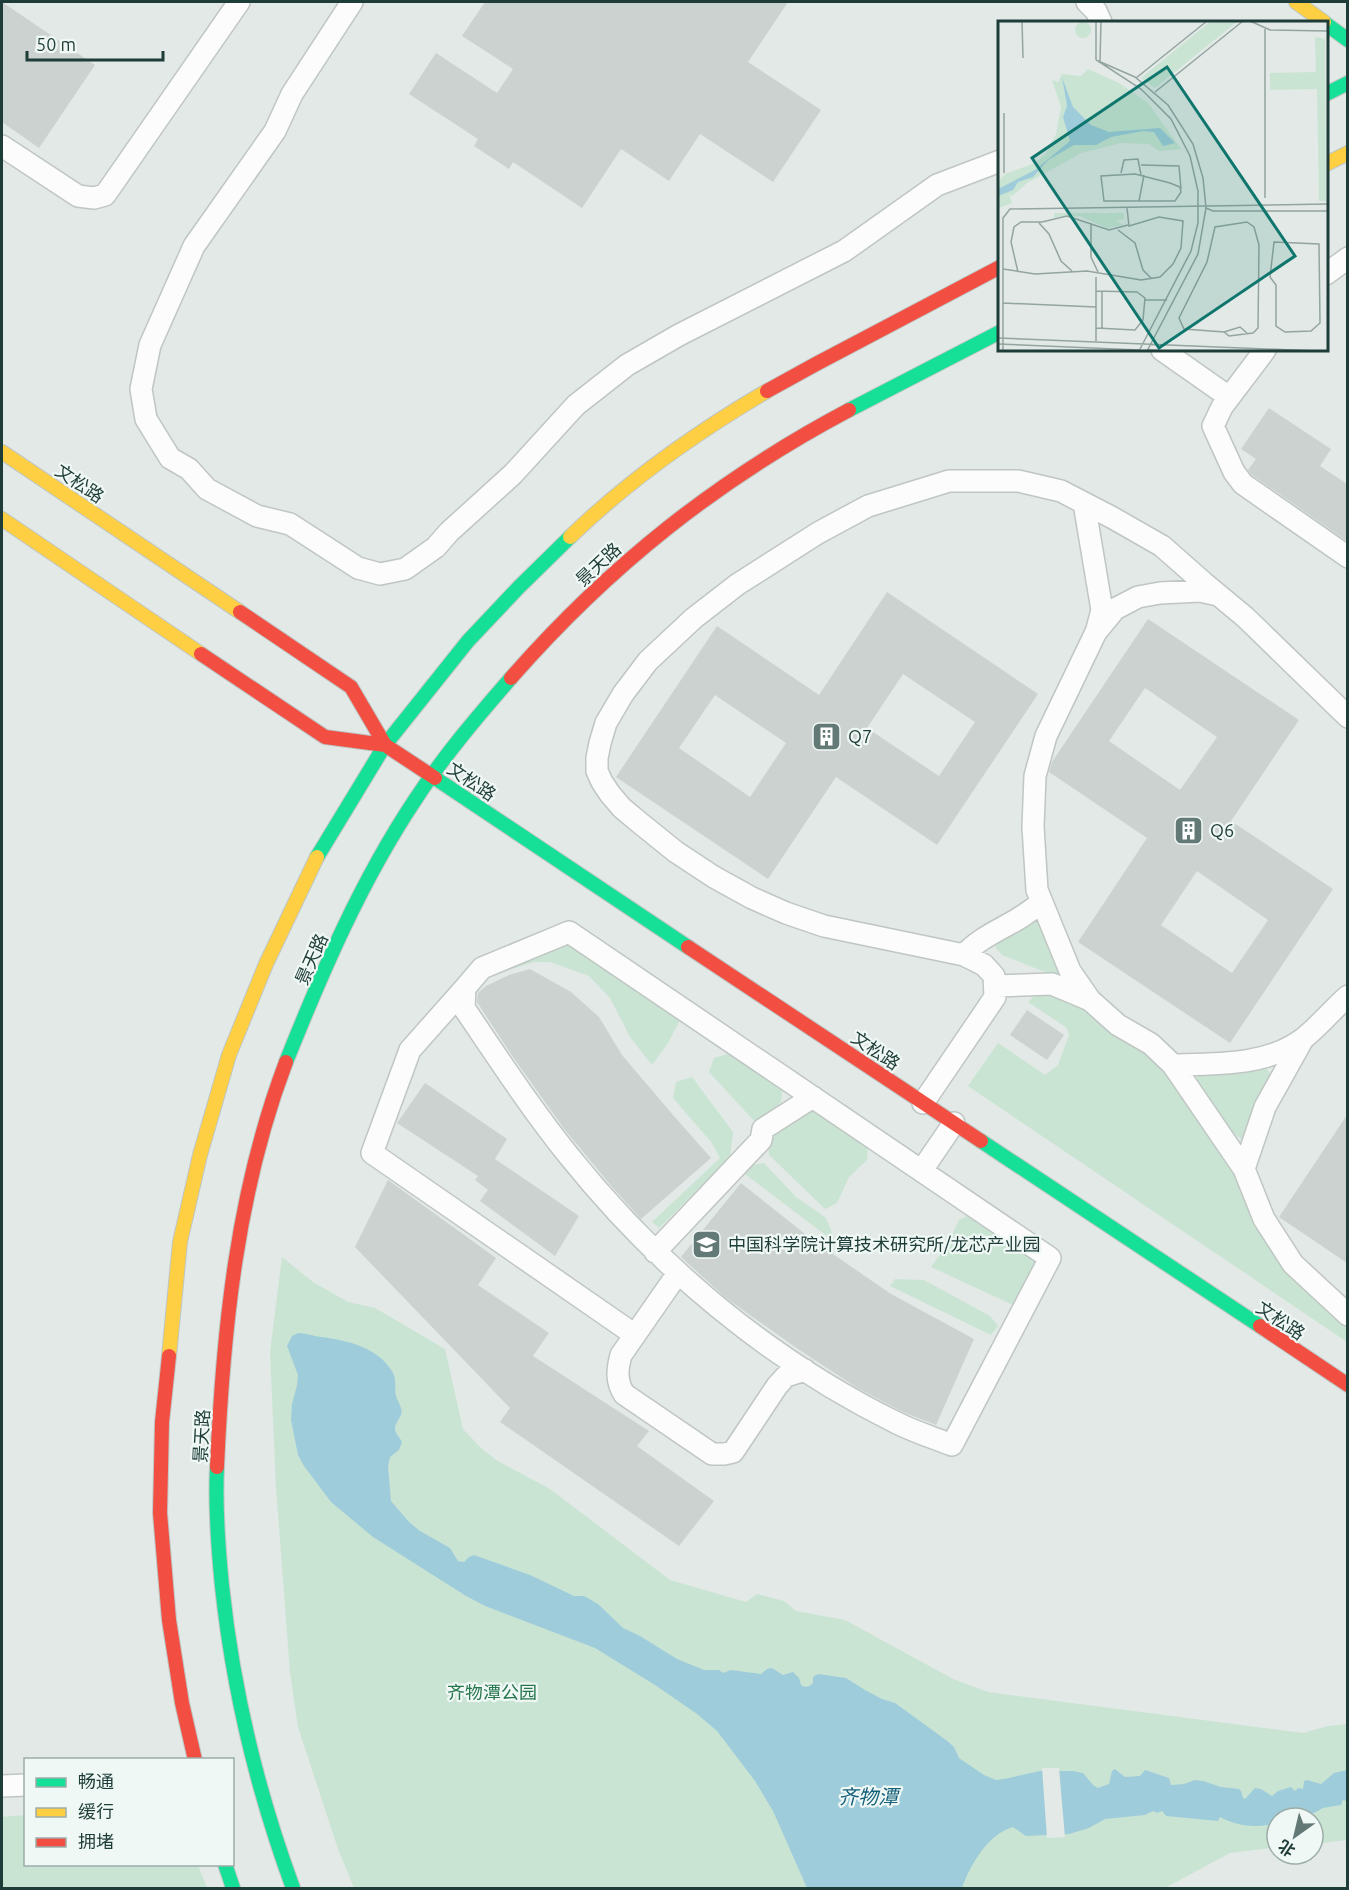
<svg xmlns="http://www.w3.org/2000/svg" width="1349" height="1890" font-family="Ubuntu,'Noto Sans SC',sans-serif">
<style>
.green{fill:#cae4d4}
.water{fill:#9fccda}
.pier{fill:#e2e9e6}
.building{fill:#ccd2d0;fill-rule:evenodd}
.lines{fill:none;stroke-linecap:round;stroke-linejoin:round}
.street-casing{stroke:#bfc6c3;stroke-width:24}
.fast-casing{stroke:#bec6c4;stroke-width:16}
.slow-casing{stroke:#bec6c4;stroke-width:16}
.jam-casing{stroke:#bec6c4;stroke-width:16}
.street{stroke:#fbfcfb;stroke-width:21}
.fast{stroke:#16e098;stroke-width:14}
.slow{stroke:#ffcf43;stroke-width:14}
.jam{stroke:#f24e42;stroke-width:14}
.labels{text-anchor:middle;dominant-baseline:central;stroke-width:4.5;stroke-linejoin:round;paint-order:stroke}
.street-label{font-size:18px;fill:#1f3d38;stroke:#f0f8f5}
.poi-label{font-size:18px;fill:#1f3d38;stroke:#f0f8f5;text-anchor:start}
.park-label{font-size:18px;fill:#26764d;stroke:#f0f8f5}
.water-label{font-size:20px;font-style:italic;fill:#15617c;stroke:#f0f8f5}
.inset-road{fill:none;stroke:#94a4a0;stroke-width:1.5}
.view{fill:#0f766e;fill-opacity:0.15;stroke:#0f766e;stroke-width:3}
.inset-edge{fill:none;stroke:#1f3d38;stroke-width:3}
</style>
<rect width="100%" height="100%" fill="#e2e9e6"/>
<!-- green -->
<path class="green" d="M 1036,919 L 1041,921 L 1060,974 L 1055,976 L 1002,955 L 995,947 L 998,942 Z
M 570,945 L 681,1018 L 668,1043 L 652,1065 L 630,1037 L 610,998 L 589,976 L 550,962 L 534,962 L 486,977 L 494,969 Z
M 1048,991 L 1083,1006 L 1138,1045 L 1174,1080 L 1232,1166 L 1256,1226 L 1285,1272 L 1330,1313 L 1347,1326 L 1347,1342 L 968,1086 L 998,1043 L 1045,1075 L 1058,1065 L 1069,1035 L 1067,1028 L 1028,1002 L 1035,995 Z
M 731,1053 L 782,1086 C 783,1111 775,1110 756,1123 L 709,1072 L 714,1058 Z
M 1257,1064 C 1265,1067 1271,1070 1271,1080 L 1243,1140 L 1231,1132 L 1208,1097 L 1198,1085 L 1197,1078 L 1199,1074 Z
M 692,1077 L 733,1132 L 730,1157 L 659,1228 L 652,1222 L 720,1158 L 712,1143 L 673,1098 L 676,1082 Z
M 808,1107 L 868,1145 L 867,1160 L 849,1177 L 837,1203 L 825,1209 L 769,1155 L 768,1139 L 791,1113 Z
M 764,1163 L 796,1197 L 826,1218 L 836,1243 L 745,1174 L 753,1165 Z
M 969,1215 L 1039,1260 L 1023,1300 L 1013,1305 L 931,1267 L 947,1245 L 959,1220 Z
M 282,1257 L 313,1282 L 348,1302 L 375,1308 L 445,1349 L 463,1429 L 480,1447 L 496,1460 L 550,1489 L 670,1580 L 746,1602 L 757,1594 L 784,1601 L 796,1611 L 845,1620 L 953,1679 L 988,1692 L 1303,1733 L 1328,1726 L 1347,1724 L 1347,1840 L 1313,1844 L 1313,1818 L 1277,1818 L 1277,1847 L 1230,1853 L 1165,1888 L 354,1888 L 338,1849 L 298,1727 L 290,1673 L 276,1487 L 270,1352 Z
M 895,1279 L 924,1280 L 990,1316 L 998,1326 L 991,1335 L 890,1286 Z
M 25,1815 L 26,1864 L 198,1865 L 207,1888 L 2,1888 L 2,1817 Z"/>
<!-- water -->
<path class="water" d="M 298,1333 C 306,1333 313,1336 321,1337 C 347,1340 380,1348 393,1373 C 397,1381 394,1388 396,1396 C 397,1400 400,1404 401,1408 C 404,1417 394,1422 395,1430 C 396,1434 400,1438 402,1442 L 399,1450 L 390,1457 L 388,1466 L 391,1501 L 409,1522 L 420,1531 L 450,1548 L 458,1561 L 464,1562 L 469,1557 L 474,1555 L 530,1575 L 574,1596 L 584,1596 L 598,1604 L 623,1628 L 640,1636 L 677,1659 L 704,1670 L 719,1670 L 723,1673 L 731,1670 L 761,1674 L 767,1669 L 772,1668 L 783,1675 L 793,1672 L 799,1678 L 801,1685 C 806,1688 809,1687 813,1683 L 813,1677 L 818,1674 L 846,1678 L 865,1690 L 882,1699 L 895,1703 L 946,1740 L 954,1747 L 959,1758 L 984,1775 L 996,1780 L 1004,1779 L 1040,1771 L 1073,1771 L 1083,1773 L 1093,1785 L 1098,1788 L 1109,1784 L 1112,1771 L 1115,1769 L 1125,1777 L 1140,1776 L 1145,1770 L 1169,1778 L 1171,1785 L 1184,1784 L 1195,1780 L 1203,1781 L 1221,1787 L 1239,1789 L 1241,1791 L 1243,1798 L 1245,1799 L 1255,1788 L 1261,1789 L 1272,1796 L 1278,1791 L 1291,1787 L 1295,1791 L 1298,1788 L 1303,1789 L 1304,1781 L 1307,1780 L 1321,1784 L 1334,1773 L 1347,1770 L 1347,1801 L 1343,1800 L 1341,1805 L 1323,1808 L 1316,1812 L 1300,1818 L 1277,1818 L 1277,1823 C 1257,1828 1239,1827 1220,1817 L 1218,1821 L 1166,1816 L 1162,1811 L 1157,1813 L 1153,1811 L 1145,1815 L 1105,1819 L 1089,1828 L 1069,1834 L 1026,1836 L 1013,1827 C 988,1834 970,1865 962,1888 L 807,1888 L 773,1811 L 755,1781 L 717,1731 L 697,1714 L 655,1685 L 595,1648 L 485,1606 L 466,1596 L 373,1537 L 331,1502 L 304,1466 L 298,1455 L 291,1420 L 292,1404 L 297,1385 L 298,1375 L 287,1346 L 292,1336 Z"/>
<!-- pier -->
<path class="pier" d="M 1042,1768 L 1059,1768 L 1065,1837 L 1047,1838 Z"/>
<!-- building -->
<path class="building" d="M 2,2 L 95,65 L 39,148 L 2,122 Z
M 485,2 L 788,2 L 748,62 L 821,110 L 773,182 L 700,134 L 669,181 L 621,149 L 582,208 L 513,162 L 509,169 L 474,146 L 478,139 L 409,94 L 436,53 L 497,93 L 513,69 L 462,36 Z
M 1269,408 L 1331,449 L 1320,466 L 1347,484 L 1347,541 L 1252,475 L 1248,470 L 1256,459 L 1241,449 Z
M 887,592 L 1038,694 L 937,845 L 836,777 L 768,879 L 616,777 L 717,626 L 819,695 ZM 903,674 L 975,722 L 939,776 L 867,728 ZM 715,695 L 786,743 L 750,797 L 679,748 Z
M 1148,619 L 1299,720 L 1231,821 L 1333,889 L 1230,1043 L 1078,942 L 1147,838 L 1049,772 L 1052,762 ZM 1145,688 L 1217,737 L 1180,790 L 1109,741 ZM 1197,871 L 1268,920 L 1232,973 L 1161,925 Z
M 530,969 L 571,992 L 599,1017 L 622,1055 L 673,1115 L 711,1158 L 641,1219 L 613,1188 L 565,1130 L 513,1057 L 477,1002 L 478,993 L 486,986 L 509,975 Z
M 1027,1010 L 1064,1035 L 1047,1060 L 1010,1035 Z
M 425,1083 L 507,1139 L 495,1159 L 579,1216 L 555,1256 L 480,1201 L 488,1190 L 475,1180 L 478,1176 L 397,1123 Z
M 1347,1115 L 1347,1263 L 1279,1217 Z
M 388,1180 L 496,1258 L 478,1285 L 549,1333 L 533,1356 L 649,1431 L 637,1446 L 714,1501 L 679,1546 L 500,1422 L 510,1408 L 355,1247 Z
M 741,1183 L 814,1241 L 891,1294 L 974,1339 L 936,1425 L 903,1412 L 856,1387 L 798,1349 L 726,1298 L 681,1257 Z"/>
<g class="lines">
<defs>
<path id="street" d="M 352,2 L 292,94 L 275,131 L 194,246 L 150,345 L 141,389 L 146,419 L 170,458 L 189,469 L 207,489 L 257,516 L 290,524 L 358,568 L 380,574 L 405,569 L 436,547 L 449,532 L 513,474 L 576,405 L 627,365 L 679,335 L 844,251 L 937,185 L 1000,161
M 1087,2 L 1096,11 L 1101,22
M 2,146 L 78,196 L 94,198 L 105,195 L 239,2
M 1326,274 L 1348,258
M 1162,350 L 1229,397
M 1265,350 L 1222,407 L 1213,426 L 1234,472 L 1243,484 L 1348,557
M 1084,503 L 1102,610 L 1097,629
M 569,932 L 1050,1258 L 952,1445 C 934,1438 915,1432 897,1423 C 769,1360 658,1267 569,1156 C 531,1109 498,1058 464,1008 L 465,988 L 482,968 Z
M 964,955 C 984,932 1017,925 1041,902
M 996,986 L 1052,984 L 1090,1000 L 1118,1025 L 1151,1044 L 1173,1065 L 1244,1169 L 1264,1219 L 1293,1264 L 1348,1315
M 465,988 L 410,1050 L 372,1153 L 635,1335
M 1090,1000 L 1070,971 L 1037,890 L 1033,827 L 1035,776 L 1046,736 L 1096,632 L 1115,609 L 1138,597 L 1160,593 L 1200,591 L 1218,595
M 1173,1065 C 1216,1064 1268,1066 1304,1038 C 1319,1026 1333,1009 1348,996
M 923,1103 L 995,997 L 994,976 L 984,965 L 964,955 L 824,926 L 786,913 L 752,898 L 714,877 L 676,852 L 640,823 L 622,808 L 610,794 L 602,782 L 597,771 L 597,758 L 600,743 L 606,723 L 623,694 L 648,661 L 694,618 L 738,584 L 818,533 L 868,506 L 949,481 L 1018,481 L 1061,491 L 1113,518 L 1162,546 L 1204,583 L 1245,617 L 1348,717
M 1244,1169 L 1265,1107 L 1303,1039
M 922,1170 L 954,1123
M 655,1252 L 761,1140 L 763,1129 L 813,1097
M 678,1273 L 621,1355 C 617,1370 616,1381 624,1394 L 712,1454 L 724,1454 L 733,1452 L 777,1386 L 786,1376 L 805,1370
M 2,1786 L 26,1785"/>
<path id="fast" d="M 1326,24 L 1348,40
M 1326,94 L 1348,83
M 849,410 L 1000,332
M 435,778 L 688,947
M 317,857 L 385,745 L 468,641 L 519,587 L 570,537
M 286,1062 C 322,972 361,881 415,800 C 443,757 477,717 511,678
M 981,1141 L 1260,1326
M 217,1467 C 215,1507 218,1546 222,1586 C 233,1690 257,1790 293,1888
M 225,1864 L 233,1888"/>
<path id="slow" d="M 1296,2 L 1324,22
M 1326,164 L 1348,153
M 2,452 L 240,612
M 2,519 L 201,654
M 570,537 C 629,480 697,432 767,391
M 169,1356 L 180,1242 L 200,1155 L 229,1055 L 266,964 L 317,857"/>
<path id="jam" d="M 767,391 L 816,364 L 1000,267
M 240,612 L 351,687 L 385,745 L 435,778
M 201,654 L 325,737 L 385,745
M 511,678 C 609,566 717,480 849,410
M 688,947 L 981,1141
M 1260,1326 L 1348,1385
M 169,1356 L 162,1422 L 160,1513 L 169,1620 L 182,1703 L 195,1760
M 217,1467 C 223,1330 237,1191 286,1062"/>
</defs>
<!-- street casing -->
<use href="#street" class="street-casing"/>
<!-- fast casing -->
<use href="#fast" class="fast-casing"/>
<!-- slow casing -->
<use href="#slow" class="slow-casing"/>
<!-- jam casing -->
<use href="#jam" class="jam-casing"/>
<!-- street -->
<use href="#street" class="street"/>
<!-- fast -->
<use href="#fast" class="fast"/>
<!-- slow -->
<use href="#slow" class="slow"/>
<!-- jam -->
<use href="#jam" class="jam"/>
</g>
<!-- icons -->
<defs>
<symbol id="building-square" viewBox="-11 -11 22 22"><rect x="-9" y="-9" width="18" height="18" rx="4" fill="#637975" stroke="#f0f8f5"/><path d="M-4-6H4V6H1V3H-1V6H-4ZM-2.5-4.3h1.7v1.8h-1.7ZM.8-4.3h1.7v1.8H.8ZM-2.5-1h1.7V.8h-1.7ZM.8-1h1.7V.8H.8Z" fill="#fff"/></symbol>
<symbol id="university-square" viewBox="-11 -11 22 22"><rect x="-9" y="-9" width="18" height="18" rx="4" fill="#637975" stroke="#f0f8f5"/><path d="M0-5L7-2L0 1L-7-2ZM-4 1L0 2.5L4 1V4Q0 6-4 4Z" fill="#fff"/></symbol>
</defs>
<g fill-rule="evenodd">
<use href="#building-square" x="810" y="720" width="33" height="33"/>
<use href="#building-square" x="1172" y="814" width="33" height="33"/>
<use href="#university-square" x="690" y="1228" width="33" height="33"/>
</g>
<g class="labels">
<!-- street labels -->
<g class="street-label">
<text transform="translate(80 483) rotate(34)">文松路</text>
<text transform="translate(598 564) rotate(-43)">景天路</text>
<text transform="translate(472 781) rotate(34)">文松路</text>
<text transform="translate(311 959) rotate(-66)">景天路</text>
<text transform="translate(876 1050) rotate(34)">文松路</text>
<text transform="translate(1281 1320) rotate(34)">文松路</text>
<text transform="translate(201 1436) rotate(-87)">景天路</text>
</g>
<!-- poi labels -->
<g class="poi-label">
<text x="848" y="736">Q7</text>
<text x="1210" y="830">Q6</text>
<text x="728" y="1244">中国科学院计算技术研究所/龙芯产业园</text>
</g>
<!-- park labels -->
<g class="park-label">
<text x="492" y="1692">齐物潭公园</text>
</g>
<!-- water labels -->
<g class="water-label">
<text x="868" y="1796">齐物潭</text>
</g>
</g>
<!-- overview -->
<g transform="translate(998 21)">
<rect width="330" height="330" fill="#e2e9e6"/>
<path d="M 213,0 L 240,0 L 157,67 L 143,57 ZM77 9a8 8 0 1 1 16 0a8 8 0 1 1-16 0ZM 317,16 L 327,18 L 328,180 L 321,180 L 319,68 L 272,69 L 272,52 L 318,51 ZM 90,48 L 121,62 L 150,82 L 183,128 L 161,130 L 151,123 L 123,122 L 83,132 L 29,162 L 14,175 L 11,173 L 14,182 L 1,187 L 0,161 L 7,153 L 37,142 L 48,133 L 58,113 L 63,86 L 54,59 L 60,61 L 64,53 L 83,55 ZM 56,192 L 126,192 L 126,198 L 118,200 L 126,204 L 109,207 L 82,195 L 56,197 Z" fill="#cae4d4"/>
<path d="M 64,56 L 75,86 L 93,104 L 111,111 L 162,107 L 177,122 L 165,125 L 156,111 L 145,110 L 113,116 L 98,124 L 76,124 L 50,139 L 35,156 L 20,161 L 15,169 L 0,175 L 0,168 L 37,149 L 72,120 L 65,96 L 69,85 Z" fill="#9fccda"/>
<path class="inset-road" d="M 24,0 L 25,37M 252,0 L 272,9 L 330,10M 98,39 L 137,56 L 170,84 L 195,123 L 205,157 L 208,187 L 200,233 L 149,330M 98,39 L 98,0M 100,40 L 143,68 L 173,98 L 192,135 L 200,170 L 200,202 L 193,230 L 141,330M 102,40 L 103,0M 138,57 L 209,0M 157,71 L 245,0M 143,144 L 181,145 L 183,168M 6,152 L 6,92M 123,152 L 126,139 L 140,138 L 143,154M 137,153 L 172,162 L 182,166 L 183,171 L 177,180 L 106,180 L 103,155 ZM 267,177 L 267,8M 141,180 L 146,154M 208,187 L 215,190 L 330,190M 249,201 L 256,206 L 261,224 L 260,307 L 255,312 L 231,315 L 226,311 L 186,308 L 181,297 L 209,241 L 217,206 ZM 41,202 L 51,213 L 63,240 L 74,250M 93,202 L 93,236 L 100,251M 120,209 L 137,222 L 145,249 L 154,258M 276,221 L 321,223 L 322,302 L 313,310 L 287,311 L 278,305 L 278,264 L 272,256 ZM 5,248 L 37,253 L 89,250 L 143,259 L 162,256 L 175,243 L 183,227 L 185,200 L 161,196 L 131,205 L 129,187M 20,251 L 13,221 L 16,206 L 23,201 L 44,201 L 69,195 L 111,209 L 130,204M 98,256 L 98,320M 98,270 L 139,271 L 147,277 L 145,299 L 137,309 L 98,307M 104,270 L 104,308M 146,279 L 169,279M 5,282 L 98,286M 226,311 L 242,306 L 249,312M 0,317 L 318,330M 0,323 L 141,329M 149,329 L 171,330M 5,330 L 5,197 L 12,188 L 330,183"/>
<path class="view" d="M 169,46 L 297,235 L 161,327 L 34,137 Z"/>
<rect width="330" height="330" class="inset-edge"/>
</g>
<!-- border -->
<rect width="1349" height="1890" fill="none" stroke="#1f3d38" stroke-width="6"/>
<!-- legend -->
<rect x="24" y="1758" width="210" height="108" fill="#f0f8f5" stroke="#9cada9" stroke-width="1.5"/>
<rect x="36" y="1778" width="30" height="9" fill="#16e098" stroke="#9cada9" stroke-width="1.5"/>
<text x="78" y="1788" font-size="18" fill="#1f3d38">畅通</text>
<rect x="36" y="1808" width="30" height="9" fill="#ffcf43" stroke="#9cada9" stroke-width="1.5"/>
<text x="78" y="1818" font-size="18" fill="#1f3d38">缓行</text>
<rect x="36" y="1838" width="30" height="9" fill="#f24e42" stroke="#9cada9" stroke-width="1.5"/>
<text x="78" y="1848" font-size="18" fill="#1f3d38">拥堵</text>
<!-- north arrow -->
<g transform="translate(1295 1836) rotate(214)"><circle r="28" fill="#f0f8f5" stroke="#9cada9" stroke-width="1.5"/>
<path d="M0-4.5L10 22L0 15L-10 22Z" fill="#637975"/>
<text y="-9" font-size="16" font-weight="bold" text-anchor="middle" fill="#1f3d38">北</text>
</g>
<!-- scale -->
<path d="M27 51v9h136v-9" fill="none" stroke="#1f3d38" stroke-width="3"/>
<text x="36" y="51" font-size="18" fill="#1f3d38" stroke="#f0f8f5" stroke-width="4.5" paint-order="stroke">50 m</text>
</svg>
